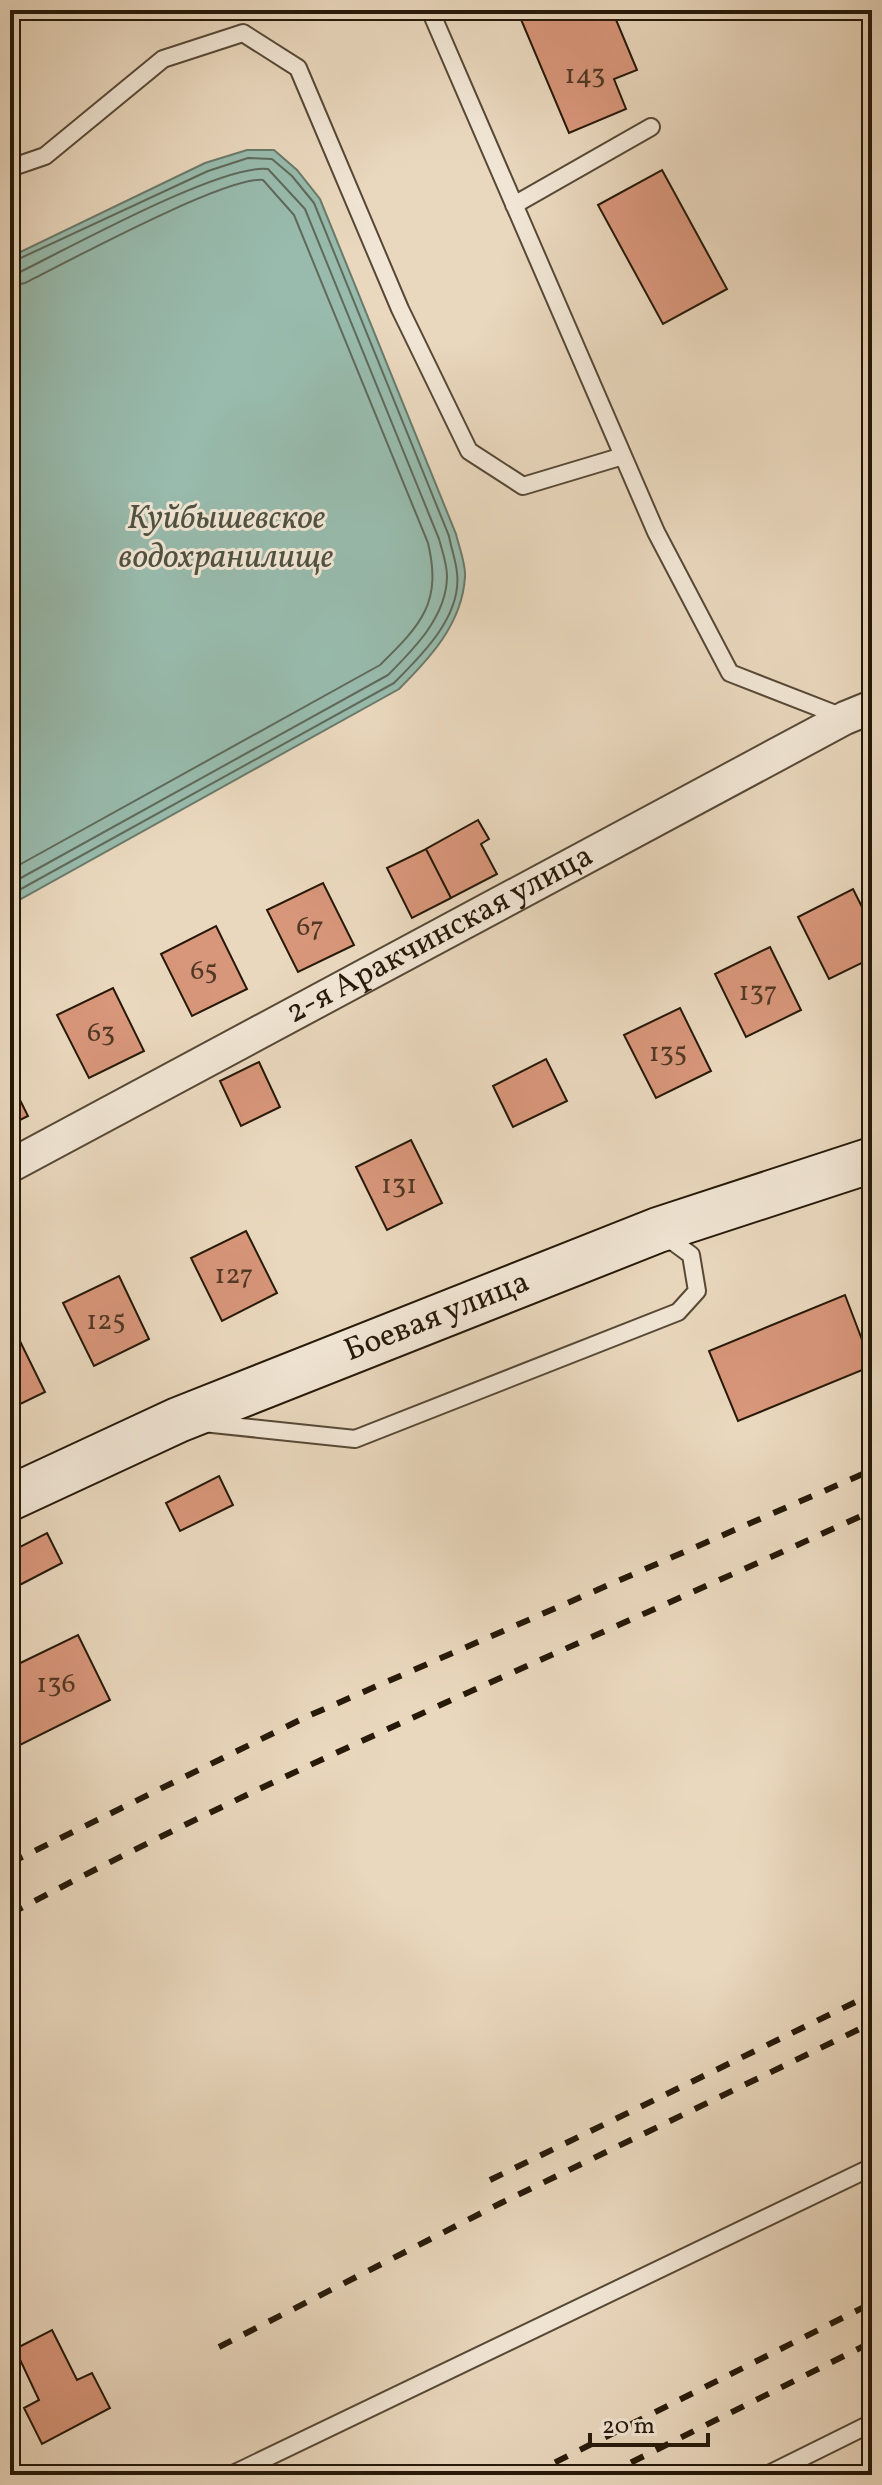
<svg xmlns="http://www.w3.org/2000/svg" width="882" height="2485" font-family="Vollkorn,serif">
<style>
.water{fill:#98bbad;stroke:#6a7a6b;stroke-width:2}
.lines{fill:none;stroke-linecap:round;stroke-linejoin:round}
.shore{stroke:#5f6a5b;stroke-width:2}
.building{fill:#d8967a;stroke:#261909;stroke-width:2}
.lane-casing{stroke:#574936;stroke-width:20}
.street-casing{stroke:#574936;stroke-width:36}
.secondary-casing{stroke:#261909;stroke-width:48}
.lane{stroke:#f1e6d5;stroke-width:16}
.street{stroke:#f1e6d5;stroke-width:32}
.secondary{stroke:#f1e6d5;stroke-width:44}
.rail{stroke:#261909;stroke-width:6;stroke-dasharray:14 14;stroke-linecap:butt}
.labels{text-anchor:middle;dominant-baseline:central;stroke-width:6;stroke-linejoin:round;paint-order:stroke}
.number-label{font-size:28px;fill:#523825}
.street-label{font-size:32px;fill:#261909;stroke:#f1e6d5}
.water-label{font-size:34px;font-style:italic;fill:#4e5242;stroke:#f1e6d5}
</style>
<rect width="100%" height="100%" fill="#ead8be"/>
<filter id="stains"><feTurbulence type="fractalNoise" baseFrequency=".0025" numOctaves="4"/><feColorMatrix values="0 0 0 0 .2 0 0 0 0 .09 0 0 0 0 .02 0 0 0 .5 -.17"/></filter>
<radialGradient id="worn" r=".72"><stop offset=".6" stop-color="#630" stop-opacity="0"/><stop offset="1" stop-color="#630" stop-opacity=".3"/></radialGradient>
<!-- water -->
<path class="water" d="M 247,150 L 274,150 L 297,170 L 320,199 L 456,534 C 459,547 466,564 465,577 C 462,624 430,658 399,689 L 10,905 L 10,257 L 205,163 Z"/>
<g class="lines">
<!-- shore -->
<path class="shore" d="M 10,263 L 208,171 L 248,158 L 272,159 L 292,176 L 314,203 L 449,536 C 451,548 456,561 457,573 C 462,616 422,655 394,683 L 10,895
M 10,273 L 20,272 C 69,248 223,163 268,169 L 305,209 L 439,539 C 442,550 447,564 447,576 C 447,616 414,649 388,675 L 10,884
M 10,286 L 25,283 C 67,262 226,176 263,180 L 294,215 L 428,543 C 442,602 422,624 380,665 L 10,870"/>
</g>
<!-- building -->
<path class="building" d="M 517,10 L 612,10 L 637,70 L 614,79 L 626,109 L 569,133 Z
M 662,170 L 727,289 L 663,324 L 598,205 Z
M 478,820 L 489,839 L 481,844 L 497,874 L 451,898 L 426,849 Z
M 426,849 L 451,898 L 412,918 L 387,868 Z
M 323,883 L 354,945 L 298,972 L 267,910 Z
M 853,889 L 872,927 L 872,958 L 829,979 L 798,917 Z
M 216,926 L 247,989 L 192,1016 L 161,954 Z
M 770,947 L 801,1010 L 746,1037 L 715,974 Z
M 113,988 L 144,1051 L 89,1078 L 57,1015 Z
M 680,1008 L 711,1071 L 656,1098 L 624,1035 Z
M 546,1059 L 567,1101 L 513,1127 L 493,1086 Z
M 259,1062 L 280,1107 L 241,1126 L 220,1081 Z
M 10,1080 L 28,1116 L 10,1125 Z
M 411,1140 L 442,1203 L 387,1230 L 356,1167 Z
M 246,1231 L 277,1293 L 222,1321 L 191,1258 Z
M 119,1276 L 149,1339 L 94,1366 L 63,1303 Z
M 845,1295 L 872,1366 L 738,1421 L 709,1351 Z
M 14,1329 L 45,1392 L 10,1409 L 10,1331 Z
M 219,1476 L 233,1505 L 180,1531 L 166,1503 Z
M 47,1533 L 62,1563 L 10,1590 L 10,1552 Z
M 78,1635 L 110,1700 L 18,1746 L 10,1730 L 10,1668 Z
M 52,2330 L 77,2380 L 92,2373 L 110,2408 L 42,2444 L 24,2408 L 39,2400 L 15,2349 Z"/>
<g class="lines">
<defs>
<path id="lane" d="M 430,10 L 656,532 L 730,673 L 843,717
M 10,168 L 45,156 L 163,59 L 243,33 L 298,68 L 400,309 L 469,451 L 523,486 L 623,456
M 514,205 L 651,127
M 203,1423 L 355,1439 L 678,1312 L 697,1291 L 691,1255 L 661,1233
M 231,2475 L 872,2167
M 767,2475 L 872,2423"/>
<g id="street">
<path id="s1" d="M 10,1166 L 845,718 L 872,707"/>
</g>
<g id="secondary">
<path id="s2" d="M 10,1498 L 178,1420 L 658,1230 L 872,1160"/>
</g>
</defs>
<!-- lane casing -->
<use href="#lane" class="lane-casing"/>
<!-- street casing -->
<use href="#street" class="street-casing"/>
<!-- secondary casing -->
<use href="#secondary" class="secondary-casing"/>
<!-- lane -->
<use href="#lane" class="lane"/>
<!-- street -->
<use href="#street" class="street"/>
<!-- secondary -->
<use href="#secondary" class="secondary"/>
<!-- rail -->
<path class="rail" d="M 10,1863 L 306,1717 L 872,1470
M 10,1914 C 290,1765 584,1643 872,1511
M 490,2180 L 872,1994
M 219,2347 L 501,2203 L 872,2023
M 530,2475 L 872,2303
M 606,2475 L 872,2342"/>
</g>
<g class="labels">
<!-- number labels -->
<g class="number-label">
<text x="585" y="75">143</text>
<text x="310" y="927">67</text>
<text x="204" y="971">65</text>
<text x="758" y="992">137</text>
<text x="101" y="1033">63</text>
<text x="668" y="1053">135</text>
<text x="399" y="1185">131</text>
<text x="234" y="1275">127</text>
<text x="106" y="1321">125</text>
<text x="56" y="1684">136</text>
</g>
<!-- street labels -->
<g class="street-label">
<text stroke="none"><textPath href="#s1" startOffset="488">2-я Аракчинская улица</textPath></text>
<text stroke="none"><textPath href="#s2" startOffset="464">Боевая улица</textPath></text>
</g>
<!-- water labels -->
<g class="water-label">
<text x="226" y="519">Куйбышевское<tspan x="226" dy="39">водохранилище</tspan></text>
</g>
</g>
<!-- margin -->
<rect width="882" height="2485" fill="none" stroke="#ead8be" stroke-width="40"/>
<rect x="12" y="12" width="858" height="2461" fill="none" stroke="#261909" stroke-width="4"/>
<rect x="20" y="20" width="842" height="2445" fill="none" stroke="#261909" stroke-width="2"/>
<!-- scale -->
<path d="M590 2433v12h118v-12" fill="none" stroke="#261909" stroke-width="4"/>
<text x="602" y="2433" font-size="24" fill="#261909" stroke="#f1e6d5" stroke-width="6" paint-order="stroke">20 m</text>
<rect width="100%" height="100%" filter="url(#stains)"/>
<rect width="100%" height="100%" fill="url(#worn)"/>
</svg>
